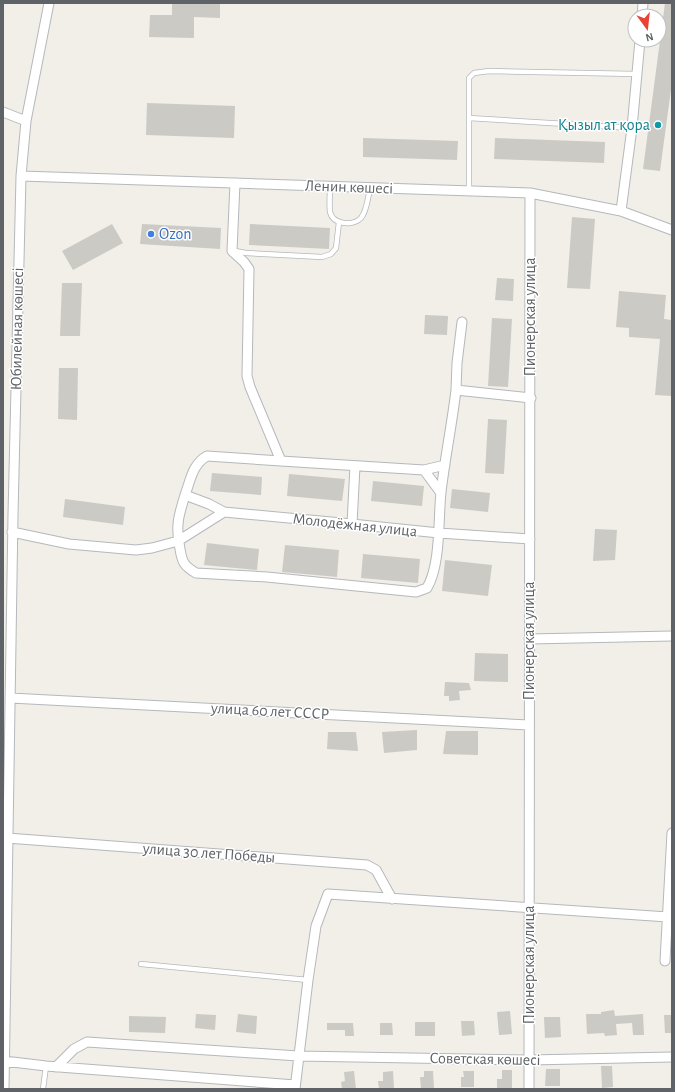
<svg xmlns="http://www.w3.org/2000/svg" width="675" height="1092" font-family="'Alegreya Sans',sans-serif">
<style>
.building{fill:#cccac5}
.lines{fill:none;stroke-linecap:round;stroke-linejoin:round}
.lane-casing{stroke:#b5b8bc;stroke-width:6}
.street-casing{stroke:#b5b8bc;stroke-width:11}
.lane{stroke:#fff;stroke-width:4.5}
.street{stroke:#fff;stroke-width:9}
.culture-dot{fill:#0f9aa8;stroke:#fff;stroke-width:1.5}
.shop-dot{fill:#3f7fe0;stroke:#fff;stroke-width:1.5}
.labels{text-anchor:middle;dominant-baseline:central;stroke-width:3;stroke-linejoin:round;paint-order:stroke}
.culture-label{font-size:16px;fill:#0d838f;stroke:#fff;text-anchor:end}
.street-label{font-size:16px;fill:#5f6368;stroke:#fff}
.shop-label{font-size:16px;fill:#366cbe;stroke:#fff;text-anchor:start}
</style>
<rect width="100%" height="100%" fill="#f1efe8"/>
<!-- building -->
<path class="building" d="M 172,3 L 220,3 L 220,18 L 194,17 L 194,38 L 149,37 L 150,15 L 172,15 Z
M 665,3 L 672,3 L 672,82 L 660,171 L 643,169 Z
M 147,103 L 235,106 L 234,138 L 146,135 Z
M 363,138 L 458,141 L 457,160 L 363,157 Z
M 495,138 L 605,142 L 604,163 L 494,159 Z
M 572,217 L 595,219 L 590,289 L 567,288 Z
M 112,224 L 123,243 L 73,270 L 62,251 Z
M 142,224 L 221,228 L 220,249 L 140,244 Z
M 250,224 L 330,228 L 329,249 L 249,245 Z
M 497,278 L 514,279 L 513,301 L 495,300 Z
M 62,283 L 82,283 L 80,336 L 60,336 Z
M 619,291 L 666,295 L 664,319 L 672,320 L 672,396 L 655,395 L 660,339 L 629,337 L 629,328 L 616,327 Z
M 425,315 L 448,316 L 447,335 L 424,334 Z
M 492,318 L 512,319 L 508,387 L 488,386 Z
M 59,368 L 78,368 L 77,420 L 58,419 Z
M 488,419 L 507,420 L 504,474 L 485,473 Z
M 212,473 L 262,477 L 261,495 L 210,491 Z
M 289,474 L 345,479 L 342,501 L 287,496 Z
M 373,481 L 424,486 L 422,506 L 371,501 Z
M 452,489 L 490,493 L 488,512 L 450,508 Z
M 65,499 L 125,507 L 123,525 L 63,517 Z
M 595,529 L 617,530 L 615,560 L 593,561 Z
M 207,543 L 259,549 L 257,570 L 204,565 Z
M 285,545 L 339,550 L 337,577 L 282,572 Z
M 363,554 L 420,559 L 418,583 L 361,578 Z
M 445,560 L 492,565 L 488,596 L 442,591 Z
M 475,653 L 508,654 L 508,682 L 474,681 Z
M 445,682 L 469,683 L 471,690 L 459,691 L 460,700 L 449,701 L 449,696 L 444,696 Z
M 417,730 L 417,750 L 384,753 L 382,732 Z
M 446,731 L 478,731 L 478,755 L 443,754 Z
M 328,732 L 356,732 L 358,751 L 327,749 Z
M 614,1010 L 615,1016 L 643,1014 L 644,1035 L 633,1035 L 632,1023 L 616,1024 L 617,1035 L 605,1036 L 604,1033 L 587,1034 L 586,1014 L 601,1014 L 601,1012 Z
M 510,1011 L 512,1034 L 499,1035 L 497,1012 Z
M 196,1014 L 216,1015 L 215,1030 L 195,1028 Z
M 238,1014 L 257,1016 L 256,1034 L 236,1032 Z
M 664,1015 L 672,1015 L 672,1033 L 665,1033 Z
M 129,1016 L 166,1017 L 165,1033 L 129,1032 Z
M 544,1017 L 560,1017 L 561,1037 L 545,1038 Z
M 461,1021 L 474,1021 L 475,1035 L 462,1036 Z
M 415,1022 L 435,1022 L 435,1036 L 415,1036 Z
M 327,1023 L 353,1023 L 354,1036 L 345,1036 L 345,1030 L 327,1030 Z
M 380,1023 L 392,1023 L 393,1035 L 380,1035 Z
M 601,1066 L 612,1066 L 613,1087 L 602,1088 Z
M 546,1069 L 560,1069 L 560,1086 L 545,1086 Z
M 502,1070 L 512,1070 L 512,1089 L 497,1089 L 497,1079 L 502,1079 Z
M 354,1071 L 356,1089 L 342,1089 L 341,1082 L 345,1081 L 344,1072 Z
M 393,1071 L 394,1089 L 379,1089 L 378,1081 L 383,1081 L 383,1072 Z
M 424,1071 L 433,1071 L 434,1088 L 421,1089 L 420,1077 L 424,1077 Z
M 463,1071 L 474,1071 L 474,1087 L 461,1087 L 461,1077 L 464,1077 Z"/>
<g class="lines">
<defs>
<path id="lane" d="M 469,118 L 632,128
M 330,187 C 330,195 329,204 330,212 C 333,225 353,226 361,218 C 367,211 368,197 370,188
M 469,191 L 469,78 L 474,73 L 489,71 L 637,74
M 235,251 L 246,253 L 322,257 L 331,254 L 336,248 L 339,222
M 141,964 L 308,980
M 43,1089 L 46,1066"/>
<path id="street" d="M 642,16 L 643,3
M 3,112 L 26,121
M 21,176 L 530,193 L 621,211 L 672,230
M 235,183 L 232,251 L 244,262 L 249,269 L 247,376 L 250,387 L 281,461 L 424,470 L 445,465
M 621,211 L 632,128 L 640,40
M 456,390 L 457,363 L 462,322
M 281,461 L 207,456 C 193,464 191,478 186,492 C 179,514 175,525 180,549 C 182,562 184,566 196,573 L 267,577 L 416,592 L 427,588 C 441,564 438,520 441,492 C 445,458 452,424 456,390 L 531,398
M 424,470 L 441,493
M 185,495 L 209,504 L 224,512 L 352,524 L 439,533 L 530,539
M 352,524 L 355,466
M 12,532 L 69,544 L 136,550 L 152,548 L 178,541 L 224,512
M 529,639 L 672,636
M 10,698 L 529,725
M 7,838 L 367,865 L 376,870 L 392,899
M 665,961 L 672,833
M 4,1061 L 46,1066 L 295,1085
M 56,1067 L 74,1049 L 87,1042 L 298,1056 L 529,1060 L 672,1057
M 4,1089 L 13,515 L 21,176 L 26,121 L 49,3
M 295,1089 L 308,980 L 316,926 L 328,894 L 668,917
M 529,1089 L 530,193"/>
</defs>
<!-- lane casing -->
<use href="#lane" class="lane-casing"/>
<!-- street casing -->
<use href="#street" class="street-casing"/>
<!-- lane -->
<use href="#lane" class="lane"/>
<!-- street -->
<use href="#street" class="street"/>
</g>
<!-- markers -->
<circle class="culture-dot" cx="658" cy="125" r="4"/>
<circle class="shop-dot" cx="151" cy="234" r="4"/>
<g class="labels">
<!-- culture labels -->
<g class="culture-label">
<text x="650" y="125">Қызыл ат қора</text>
</g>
<!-- street labels -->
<g class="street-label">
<text transform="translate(349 187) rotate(2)">Ленин көшесі</text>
<text transform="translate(530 317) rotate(-90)">Пионерская улица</text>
<text transform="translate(17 329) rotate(-89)">Юбилейная көшесі</text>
<text transform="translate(355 525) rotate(6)">Молодёжная улица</text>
<text transform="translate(529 641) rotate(-90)">Пионерская улица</text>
<text transform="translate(270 711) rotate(3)">улица 60 лет СССР</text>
<text transform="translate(209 853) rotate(4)">улица 30 лет Победы</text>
<text transform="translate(529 965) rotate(-90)">Пионерская улица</text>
<text transform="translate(485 1059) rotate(1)">Советская көшесі</text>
</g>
<!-- shop labels -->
<g class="shop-label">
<text x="159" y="234">Ozon</text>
</g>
</g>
<!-- border -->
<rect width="675" height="1092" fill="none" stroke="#5f6368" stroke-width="8"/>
<!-- north arrow -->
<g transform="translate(647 28) rotate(165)"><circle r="19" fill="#ffffff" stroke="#bfc1c3"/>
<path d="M0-3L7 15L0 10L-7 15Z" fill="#ea4335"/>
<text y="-6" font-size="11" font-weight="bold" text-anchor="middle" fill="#5f6368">N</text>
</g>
</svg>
